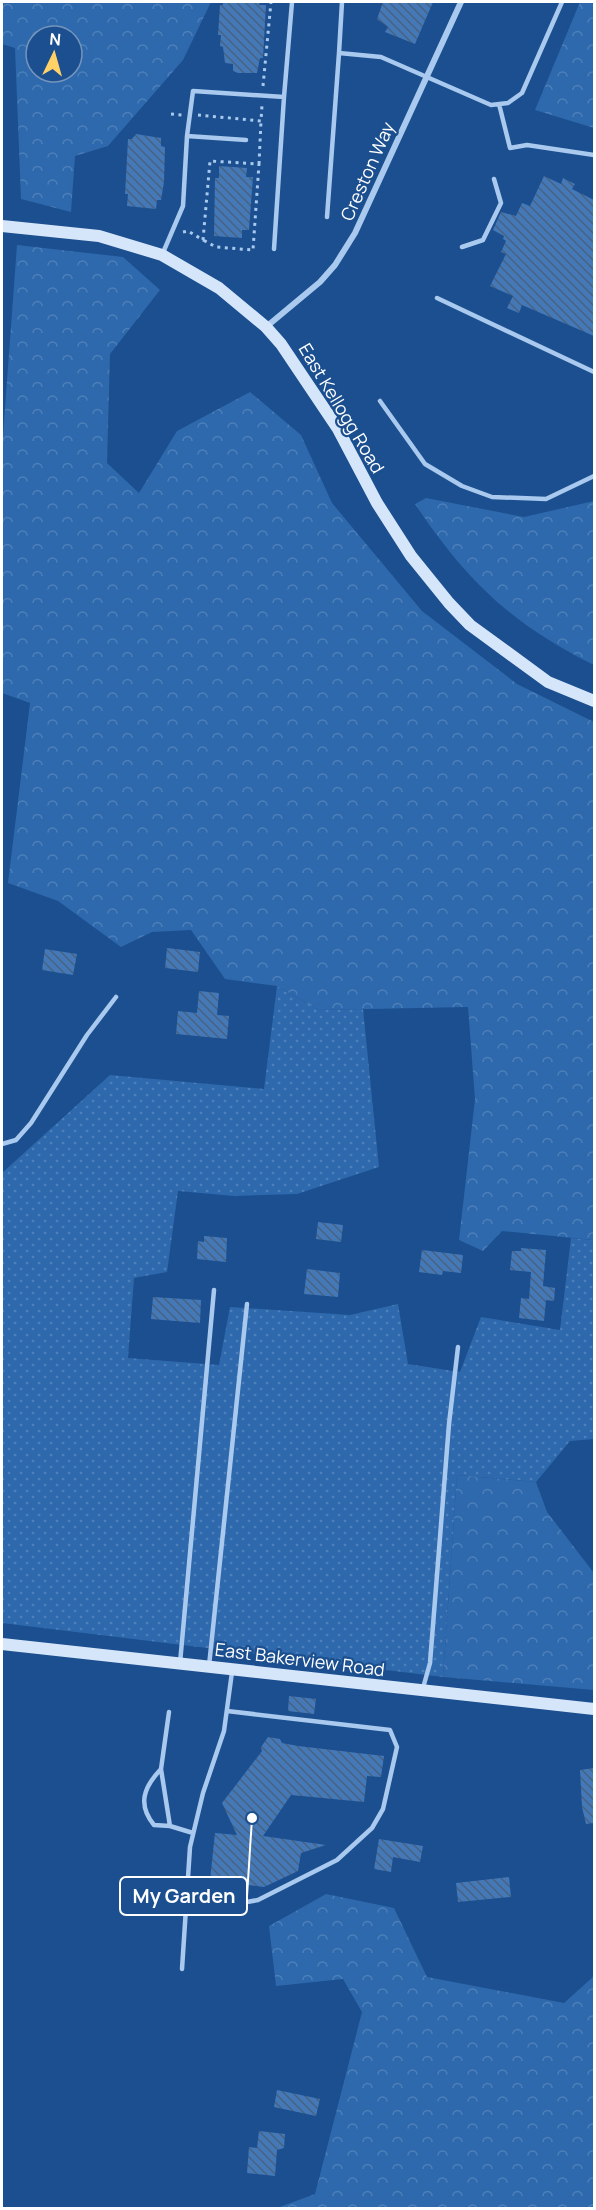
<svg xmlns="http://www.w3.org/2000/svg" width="596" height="2210" font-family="Manrope,sans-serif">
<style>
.grass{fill:url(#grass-dots)}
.forest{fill:url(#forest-crowns);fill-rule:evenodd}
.building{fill:url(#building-back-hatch)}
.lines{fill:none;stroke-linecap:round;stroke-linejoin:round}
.path{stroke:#a9c9ee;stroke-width:3;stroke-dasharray:3 4.5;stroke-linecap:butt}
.lane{stroke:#a9c9ee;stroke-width:4.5}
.street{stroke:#a9c9ee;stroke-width:6}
.secondary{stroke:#d6e6fa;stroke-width:12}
.labels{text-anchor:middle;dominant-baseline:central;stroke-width:4.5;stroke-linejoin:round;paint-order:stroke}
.street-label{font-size:18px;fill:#fff;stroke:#1b4f8f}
.leader{fill:none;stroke:#fff;stroke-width:2}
.callout-dot{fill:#fff;stroke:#1b4f8f;stroke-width:2}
.callout{fill:#1b4f8f;stroke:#fff;stroke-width:2}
.callout-label{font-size:20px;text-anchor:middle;font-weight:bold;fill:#fff}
</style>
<defs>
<pattern id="grass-dots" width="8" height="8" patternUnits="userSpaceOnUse" patternTransform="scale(1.5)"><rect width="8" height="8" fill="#2e69ad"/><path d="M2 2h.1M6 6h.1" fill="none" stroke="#4d80b9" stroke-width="1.8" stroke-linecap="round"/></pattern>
<pattern id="forest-crowns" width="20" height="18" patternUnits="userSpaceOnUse" patternTransform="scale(1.5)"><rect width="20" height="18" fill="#2e69ad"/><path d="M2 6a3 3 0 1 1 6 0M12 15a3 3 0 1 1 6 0" fill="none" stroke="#4d80b9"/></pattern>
<pattern id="building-back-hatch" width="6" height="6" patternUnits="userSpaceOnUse" patternTransform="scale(1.5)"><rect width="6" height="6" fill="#4478b7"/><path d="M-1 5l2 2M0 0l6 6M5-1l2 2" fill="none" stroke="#486282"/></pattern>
</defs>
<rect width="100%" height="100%" fill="#1b4f8f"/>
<!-- grass -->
<path class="grass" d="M 277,986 L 319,1010 L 363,1009 L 379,1167 L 297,1194 L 234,1196 L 178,1191 L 167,1272 L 134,1278 L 128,1358 L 219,1365 L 230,1307 L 350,1315 L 398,1304 L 408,1364 L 460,1372 L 481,1317 L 560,1330 L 571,1238 L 594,1240 L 594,1439 L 570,1441 L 536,1482 L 457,1475 L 443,1677 L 2,1623 L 2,1173 L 110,1075 L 264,1089 Z"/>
<!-- forest -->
<path class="forest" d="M 2,2 L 211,2 L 183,60 L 108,146 L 75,156 L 71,212 L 21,199 L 15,48 L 2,44 ZM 36,36 L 72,36 L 72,72 L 36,72 Z
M 580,2 L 594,2 L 594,128 L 535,110 Z
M 17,245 L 123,257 L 160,290 L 110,354 L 107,463 L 139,493 L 177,431 L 250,392 L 301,435 L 332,503 L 422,611 L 517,684 L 594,722 L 594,1240 L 502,1231 L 483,1251 L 459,1240 L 475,1099 L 468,1007 L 319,1010 L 277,986 L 225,979 L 191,930 L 152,932 L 121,947 L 58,901 L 8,883 L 30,703 L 2,693 L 2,449 Z
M 426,498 L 524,517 L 594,501 L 594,665 C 511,624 466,580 415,504 Z
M 457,1475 L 536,1482 L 547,1512 L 594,1573 L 594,1690 L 443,1677 Z
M 326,1894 L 394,1908 L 427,1977 L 564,2003 L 594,1976 L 594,2208 L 277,2208 L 315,2194 L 362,2012 L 343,1979 L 276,1986 L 269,1926 Z"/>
<!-- building -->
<path class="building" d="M 223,2 L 260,2 L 259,5 L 266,5 L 263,58 L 260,58 L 257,73 L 238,73 L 233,71 L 233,64 L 225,63 L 223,47 L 220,46 L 221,35 L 218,35 L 220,5 L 223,5 Z
M 383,2 L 433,2 L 415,44 L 385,32 L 388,27 L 377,19 Z
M 136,134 L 161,138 L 161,146 L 165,147 L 164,182 L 161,200 L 157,200 L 156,209 L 127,206 L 128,194 L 125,194 L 128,139 L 132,139 Z
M 219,166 L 247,168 L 246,177 L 253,177 L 249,230 L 242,230 L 242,238 L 214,236 L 215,178 L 219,178 Z
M 544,176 L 561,184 L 563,178 L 575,184 L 572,189 L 594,200 L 594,336 L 522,305 L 519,313 L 507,308 L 513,296 L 490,286 L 506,254 L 501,252 L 506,241 L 503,239 L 504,236 L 493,230 L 501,212 L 516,216 L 522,203 L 530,206 Z
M 167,948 L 200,952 L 198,972 L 165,968 Z
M 45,949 L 77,954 L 73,975 L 42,970 Z
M 199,991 L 219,993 L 217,1015 L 229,1016 L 227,1039 L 176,1034 L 178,1011 L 197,1013 Z
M 318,1222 L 343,1225 L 341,1242 L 316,1239 Z
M 204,1236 L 227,1238 L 226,1262 L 197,1259 L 198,1241 L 204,1242 Z
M 521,1248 L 546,1250 L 543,1286 L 555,1288 L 554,1301 L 546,1300 L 544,1321 L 519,1318 L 521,1298 L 529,1299 L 531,1272 L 510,1270 L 512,1251 L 521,1251 Z
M 422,1250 L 463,1255 L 461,1273 L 443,1271 L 442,1275 L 419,1272 Z
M 307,1269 L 340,1273 L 338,1297 L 304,1294 Z
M 153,1297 L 201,1300 L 200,1323 L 151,1319 Z
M 289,1696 L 316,1699 L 314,1714 L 288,1711 Z
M 268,1737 L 280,1739 L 282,1743 L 298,1746 L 384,1756 L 381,1777 L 367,1776 L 364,1802 L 291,1795 L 263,1836 L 326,1845 L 301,1853 L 298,1871 L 264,1887 L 210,1880 L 215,1833 L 237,1835 L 222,1803 L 262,1751 L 261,1747 Z
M 594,1768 L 594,1823 L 586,1824 L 582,1807 L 580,1770 Z
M 379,1839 L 423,1846 L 420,1862 L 393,1857 L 391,1872 L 374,1869 Z
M 509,1877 L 511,1897 L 458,1902 L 456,1883 Z
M 277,2090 L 320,2099 L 316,2116 L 274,2107 Z
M 259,2131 L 285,2134 L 284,2148 L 277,2150 L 275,2176 L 247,2173 L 249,2147 L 257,2148 Z"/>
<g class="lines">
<!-- path -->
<path class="path" d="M 263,86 L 271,2
M 171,114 L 182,115
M 198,115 L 261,121 L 262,105
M 259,164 L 261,121
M 183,232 L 188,231 L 203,240 L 210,161 L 259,164 L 253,250 L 216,247 L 203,240"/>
<!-- lane -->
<path class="lane" d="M 339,53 L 342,2
M 499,104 L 510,148 L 527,145 L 594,155
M 187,136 L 246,140
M 327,217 L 339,53 L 381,57 L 491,105 L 508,103 L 522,93 L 562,2
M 462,247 L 483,240 L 501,203 L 494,179
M 274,249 L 284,97
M 162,255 L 183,206 L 187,136 L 193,91 L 284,97 L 292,2
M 437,298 L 594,372
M 380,401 L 425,464 L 462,486 L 492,497 L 546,499 L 594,476
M 2,1144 L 16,1140 L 31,1123 L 87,1035 L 116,997
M 180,1663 L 214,1290
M 209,1666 L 247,1304
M 423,1688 L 430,1663 L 449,1424 L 458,1347
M 169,1712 L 161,1769 L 170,1826 L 193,1833
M 161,1769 C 144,1787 137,1804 154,1825 L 170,1826
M 185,1913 L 258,1900 L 337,1860 L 372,1828 L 383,1809 L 397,1747 L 390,1730 L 227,1711
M 182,1969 L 190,1847 L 203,1793 L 224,1731 L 232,1672"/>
<!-- street -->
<path class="street" d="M 266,327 L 320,282 L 335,265 L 355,233 L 461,2"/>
<!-- secondary -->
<path class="secondary" d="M 2,226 L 99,236 L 162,255 L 219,288 L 266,327 L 281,344 L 338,429 L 377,503 L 411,556 L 449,603 L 470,625 L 548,682 L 594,701
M 2,1644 L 594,1709"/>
</g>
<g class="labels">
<!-- street labels -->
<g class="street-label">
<text transform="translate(367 171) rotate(-66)">Creston Way</text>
<text transform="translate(342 408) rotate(59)">East Kellogg Road</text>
<text transform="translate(300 1659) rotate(7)">East Bakerview Road</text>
</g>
</g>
<!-- callouts -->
<path class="leader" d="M252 1818L247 1896"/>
<circle class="callout-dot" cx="252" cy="1818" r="6"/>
<rect class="callout" x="120" y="1877" width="127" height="38" rx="6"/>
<g class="callout-label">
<text x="184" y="1903">My Garden</text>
</g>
<!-- border -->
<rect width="596" height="2210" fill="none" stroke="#ffffff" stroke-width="6"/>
<!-- north arrow -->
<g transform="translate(54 54) rotate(5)"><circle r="28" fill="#1b4f8f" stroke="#7695bc" stroke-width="1.5"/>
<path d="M0-4.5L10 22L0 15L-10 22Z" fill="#ffd166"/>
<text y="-9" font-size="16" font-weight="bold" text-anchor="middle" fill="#ffffff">N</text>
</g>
</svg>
